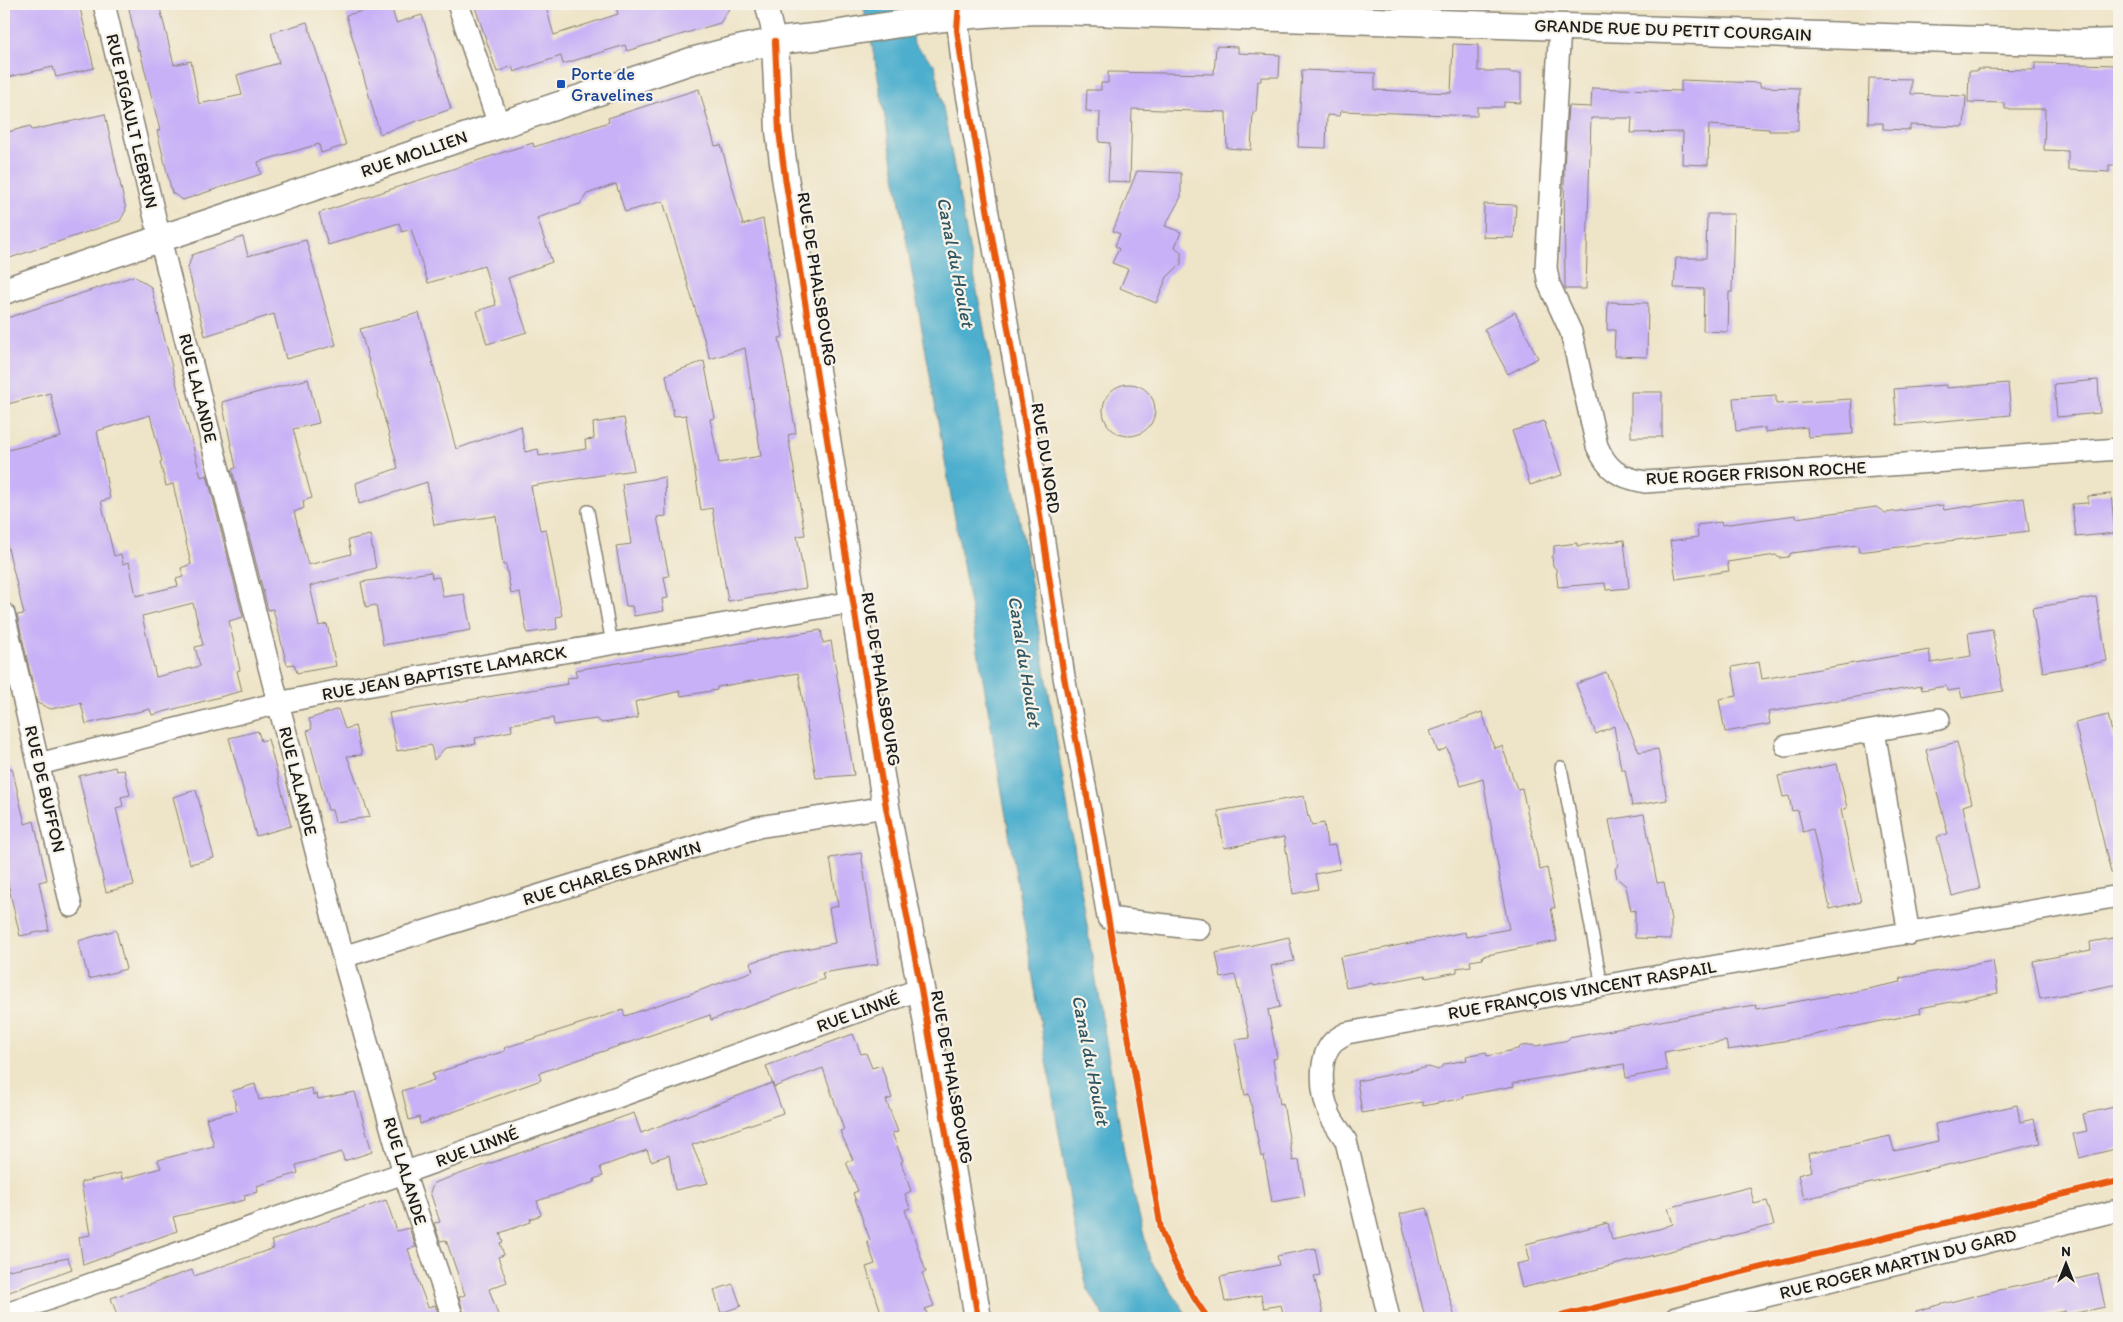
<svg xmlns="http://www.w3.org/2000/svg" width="2123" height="1322" font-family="Itim,sans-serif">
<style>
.water{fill:#4eafcd;stroke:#356674}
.building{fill:#c8b1f7;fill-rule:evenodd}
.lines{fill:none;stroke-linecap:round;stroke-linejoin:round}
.service-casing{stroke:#858072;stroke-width:14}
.minor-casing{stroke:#858072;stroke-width:24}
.tertiary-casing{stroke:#858072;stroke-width:29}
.service{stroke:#fff;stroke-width:11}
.minor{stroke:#fff;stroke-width:21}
.tertiary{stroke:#fff;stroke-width:26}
.cycleway-casing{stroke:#f7f3e8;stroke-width:9}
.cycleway{stroke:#e8590c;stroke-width:6}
.transit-dot{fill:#1a4fb4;stroke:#f7f3e8;stroke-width:2}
.labels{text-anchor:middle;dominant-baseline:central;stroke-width:4.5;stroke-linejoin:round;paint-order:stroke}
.street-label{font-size:18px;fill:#1c1c1c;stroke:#f7f3e8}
.transit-label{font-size:18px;fill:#164399;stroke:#f7f3e8;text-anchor:start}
.water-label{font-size:19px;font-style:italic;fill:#305763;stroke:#f7f3e8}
</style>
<rect width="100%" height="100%" fill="#f7f3e8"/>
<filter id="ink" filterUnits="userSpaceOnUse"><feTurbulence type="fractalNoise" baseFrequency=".02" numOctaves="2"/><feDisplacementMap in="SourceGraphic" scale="10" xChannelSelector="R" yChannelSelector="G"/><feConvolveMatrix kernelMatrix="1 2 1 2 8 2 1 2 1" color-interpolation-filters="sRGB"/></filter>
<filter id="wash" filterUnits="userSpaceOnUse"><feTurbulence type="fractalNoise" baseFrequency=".0096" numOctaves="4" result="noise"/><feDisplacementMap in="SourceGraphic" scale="20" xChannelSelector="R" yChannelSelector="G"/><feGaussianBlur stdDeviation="1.12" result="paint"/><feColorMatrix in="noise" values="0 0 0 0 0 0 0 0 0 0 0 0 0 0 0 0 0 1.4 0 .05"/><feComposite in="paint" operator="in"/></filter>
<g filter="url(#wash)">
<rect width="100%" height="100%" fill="#eee4c7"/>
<!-- water -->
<path class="water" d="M 863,4 L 908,4 L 914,44 L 935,65 L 1028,565 L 1125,1158 L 1150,1260 L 1189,1318 L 1105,1318 L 1087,1288 L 1076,1235 L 987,702 L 875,60 Z"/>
<g id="blocks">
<!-- building -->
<path class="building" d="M 4,4 L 79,4 L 94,68 L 56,77 L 53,67 L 4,78 Z
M 128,4 L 159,4 L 174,65 L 191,61 L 199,104 L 242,95 L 237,75 L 279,63 L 271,33 L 307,22 L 346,145 L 321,153 L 319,144 L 258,162 L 261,174 L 183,200 L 172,193 L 157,131 L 160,130 L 140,51 L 138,51 Z
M 474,4 L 545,4 L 554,35 L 618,14 L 615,4 L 732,4 L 720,23 L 693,31 L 627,51 L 625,45 L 563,64 L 561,56 L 514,72 L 512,66 L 497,72 Z
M 391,5 L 396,23 L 422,15 L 451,109 L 380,134 L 346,15 Z
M 1453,44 L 1478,45 L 1478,71 L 1510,71 L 1510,73 L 1521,73 L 1521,103 L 1504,102 L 1504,107 L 1477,107 L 1477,116 L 1341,111 L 1340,116 L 1327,115 L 1326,148 L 1298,147 L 1302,70 L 1375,73 L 1375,90 L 1451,93 Z
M 1216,46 L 1238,47 L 1238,53 L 1280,55 L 1279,77 L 1261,77 L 1261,81 L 1258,81 L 1256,112 L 1253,112 L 1251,150 L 1227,148 L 1226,112 L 1132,109 L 1130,182 L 1108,181 L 1110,143 L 1099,142 L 1100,112 L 1086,111 L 1087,90 L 1101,90 L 1101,83 L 1108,83 L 1108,72 L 1214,74 Z
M 2035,63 L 2119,65 L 2119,165 L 2109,165 L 2109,172 L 2068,170 L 2068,151 L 2044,150 L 2045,109 L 2005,109 L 2005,103 L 1968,102 L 1969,71 L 1978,71 L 1977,69 L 2035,70 Z
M 1869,78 L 1911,79 L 1911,94 L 1966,96 L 1964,127 L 1910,125 L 1910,130 L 1883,129 L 1883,123 L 1868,123 Z
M 1681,80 L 1760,83 L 1760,87 L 1799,88 L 1798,131 L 1769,131 L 1769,129 L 1709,125 L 1708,165 L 1682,164 L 1683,132 L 1631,133 L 1632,118 L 1591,118 L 1586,289 L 1565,289 L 1564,168 L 1568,106 L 1591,107 L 1592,88 L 1681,91 Z
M 699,89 L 715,146 L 721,145 L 743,225 L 763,219 L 783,337 L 779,338 L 796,433 L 788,435 L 805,535 L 797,536 L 806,588 L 728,601 L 712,508 L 701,510 L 686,415 L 674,416 L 666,375 L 704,361 L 715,418 L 710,419 L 719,463 L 761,456 L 745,348 L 710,359 L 663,201 L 625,212 L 616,184 L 587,194 L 580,204 L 537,218 L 552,262 L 508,278 L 527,332 L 487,344 L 477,311 L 496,305 L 484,266 L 428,283 L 411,229 L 402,232 L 399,223 L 328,245 L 319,213 L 513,149 L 533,143 L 534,147 L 609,122 L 608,118 Z
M 105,114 L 126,210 L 120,221 L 4,260 L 4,133 L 30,126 L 32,130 Z
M 1137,171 L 1181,173 L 1181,197 L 1165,226 L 1181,232 L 1175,247 L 1181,252 L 1181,264 L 1167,277 L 1156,303 L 1120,288 L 1128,269 L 1112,263 L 1119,249 L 1115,246 L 1120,234 L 1113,231 Z
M 1484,204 L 1516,205 L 1514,238 L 1483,237 Z
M 1707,214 L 1734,214 L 1732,292 L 1729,292 L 1728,332 L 1703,331 L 1704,289 L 1674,288 L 1676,258 L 1706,258 Z
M 243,237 L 248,256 L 306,240 L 336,345 L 286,359 L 274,314 L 205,336 L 188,268 L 192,255 Z
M 134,276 L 151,287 L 201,477 L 207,475 L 243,617 L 229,621 L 240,670 L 237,671 L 242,691 L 152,715 L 150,709 L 86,724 L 81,703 L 51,709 L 37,703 L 17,615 L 24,614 L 4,532 L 4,451 L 61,437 L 50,393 L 4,405 L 4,319 ZM 150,415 L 162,461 L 160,462 L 166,486 L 173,484 L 191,564 L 181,568 L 183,577 L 176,579 L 178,586 L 136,596 L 129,562 L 123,564 L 121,554 L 114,556 L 101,501 L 110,499 L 97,431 ZM 193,603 L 203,645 L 195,647 L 200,666 L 156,677 L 142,616 Z
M 1608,302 L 1648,303 L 1647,357 L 1614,356 L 1615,330 L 1607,330 Z
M 1515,312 L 1538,358 L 1508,374 L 1484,329 Z
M 419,313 L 456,449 L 521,426 L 525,452 L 538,449 L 539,456 L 586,449 L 585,440 L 594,439 L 593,423 L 624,418 L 634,470 L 531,486 L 540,530 L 546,529 L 562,616 L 556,617 L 557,629 L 527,633 L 520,592 L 511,594 L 506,565 L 503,565 L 496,516 L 434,525 L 427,482 L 359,504 L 356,483 L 398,468 L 360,329 Z
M 308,379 L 319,423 L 293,429 L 312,498 L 303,501 L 304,508 L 294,512 L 308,565 L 351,554 L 348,540 L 370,535 L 376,568 L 310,586 L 319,626 L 327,624 L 336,666 L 297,673 L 294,664 L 287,665 L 273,609 L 268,610 L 232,469 L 236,468 L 222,402 Z
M 2098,380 L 2100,413 L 2057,417 L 2054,384 Z
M 2008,383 L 2011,415 L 1897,425 L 1894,389 L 1946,385 L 1946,388 Z
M1103 410a26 26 0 1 1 52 0a26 26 0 1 1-52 0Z
M 1631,392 L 1662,392 L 1662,437 L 1631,437 Z
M 1776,395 L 1776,404 L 1851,399 L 1853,434 L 1808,437 L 1807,427 L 1765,432 L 1765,428 L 1736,431 L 1733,398 Z
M 1544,421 L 1562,475 L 1530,485 L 1512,431 Z
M 665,477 L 666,516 L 657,517 L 669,576 L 664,577 L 668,598 L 662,599 L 664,611 L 634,616 L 632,606 L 626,606 L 616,546 L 631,544 L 622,484 Z
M 2111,494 L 2115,533 L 2076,537 L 2072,504 L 2088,503 L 2088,496 Z
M 2024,498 L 2029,531 L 1859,552 L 1858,545 L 1791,553 L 1788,557 L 1779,558 L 1776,555 L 1727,562 L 1729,571 L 1676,579 L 1670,541 L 1698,537 L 1697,525 L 1721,522 L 1722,525 L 1796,515 L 1796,518 L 1876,507 L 1885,513 L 1943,505 L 1944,510 Z
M 1624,540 L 1629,588 L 1606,590 L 1605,583 L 1558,587 L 1556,569 L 1553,566 L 1552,557 L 1554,554 L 1554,546 L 1577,543 L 1577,546 Z
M 431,572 L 432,578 L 439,577 L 443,597 L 464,594 L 471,630 L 383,645 L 376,605 L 366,607 L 361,582 Z
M 2096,597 L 2107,661 L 2043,672 L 2032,608 Z
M 1992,629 L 2003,691 L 1962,698 L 1960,689 L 1947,691 L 1946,686 L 1922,690 L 1921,686 L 1768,712 L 1770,724 L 1725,732 L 1719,699 L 1737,696 L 1732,667 L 1759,662 L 1762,679 L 1929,650 L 1931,663 L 1971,656 L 1968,633 Z
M 821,630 L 823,643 L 831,641 L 854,775 L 816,778 L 798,673 L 717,687 L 717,690 L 681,696 L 680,691 L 635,702 L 638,718 L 602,723 L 596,719 L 554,725 L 553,718 L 511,724 L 512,731 L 475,738 L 476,744 L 445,748 L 434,760 L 431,745 L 397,751 L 389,713 L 568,684 L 567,678 L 577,677 L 575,670 Z
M 1606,672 L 1639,752 L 1658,749 L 1667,800 L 1632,806 L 1625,769 L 1621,769 L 1614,726 L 1596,734 L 1576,684 Z
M 338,709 L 345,729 L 355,726 L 362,755 L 347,756 L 370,817 L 335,822 L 332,810 L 328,810 L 307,731 L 312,729 L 309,719 Z
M 1482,712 L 1494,748 L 1502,746 L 1517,789 L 1522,788 L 1540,870 L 1547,868 L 1555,908 L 1551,908 L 1557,941 L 1482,956 L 1483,959 L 1470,961 L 1471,966 L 1457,968 L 1457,972 L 1426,978 L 1425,975 L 1373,985 L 1372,983 L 1346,988 L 1340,957 L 1465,932 L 1466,937 L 1509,929 L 1499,878 L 1500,878 L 1483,779 L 1461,786 L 1447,748 L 1438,752 L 1430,731 Z
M 2108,715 L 2119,763 L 2119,872 L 2111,873 L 2075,723 Z
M 258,731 L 261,741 L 268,739 L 291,826 L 256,836 L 229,738 Z
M 1957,742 L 1972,803 L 1963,806 L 1980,889 L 1952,896 L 1937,837 L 1948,834 L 1926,750 Z
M 1837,764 L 1847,808 L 1841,810 L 1861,902 L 1830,909 L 1813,829 L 1803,832 L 1798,810 L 1792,811 L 1789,796 L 1783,797 L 1778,776 Z
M 115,767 L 116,771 L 124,770 L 130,795 L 121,797 L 123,806 L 116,808 L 134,885 L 106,892 L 79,776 Z
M 12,768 L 25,824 L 34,821 L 47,880 L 39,882 L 49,930 L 20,936 L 4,866 L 4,769 Z
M 196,790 L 214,858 L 190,864 L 173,797 Z
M 1304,796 L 1308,817 L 1309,816 L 1312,825 L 1324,823 L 1327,846 L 1335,845 L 1340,869 L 1315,874 L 1318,889 L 1293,894 L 1284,837 L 1224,848 L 1218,811 Z
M 1644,814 L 1657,883 L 1664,882 L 1671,920 L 1671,939 L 1635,938 L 1635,910 L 1631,911 L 1626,886 L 1617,878 L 1615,869 L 1618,865 L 1609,820 Z
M 861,853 L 878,964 L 822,973 L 824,979 L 711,1020 L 710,1015 L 539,1073 L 541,1080 L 420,1124 L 419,1117 L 409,1120 L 402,1091 L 434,1080 L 432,1074 L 505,1051 L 504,1048 L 623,1010 L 625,1016 L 690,994 L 753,971 L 750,963 L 775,955 L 835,943 L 829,908 L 838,906 L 830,858 Z
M 116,930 L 126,969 L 89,979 L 78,941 Z
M 1289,937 L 1294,961 L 1271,966 L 1280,1007 L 1268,1010 L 1277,1058 L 1273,1059 L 1280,1104 L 1283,1103 L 1293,1161 L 1299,1160 L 1305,1196 L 1272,1202 L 1264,1156 L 1261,1157 L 1249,1094 L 1245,1095 L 1235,1040 L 1250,1038 L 1235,975 L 1221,978 L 1216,953 Z
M 2119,937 L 2119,984 L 2040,999 L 2033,961 L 2091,950 L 2090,942 Z
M 1993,961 L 1998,993 L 1920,1008 L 1921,1013 L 1789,1040 L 1728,1050 L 1726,1041 L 1664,1052 L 1667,1070 L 1626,1078 L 1624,1064 L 1513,1083 L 1514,1086 L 1463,1096 L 1464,1098 L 1423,1106 L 1422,1102 L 1362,1113 L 1357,1081 L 1429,1067 L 1438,1070 L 1445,1064 L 1467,1060 L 1466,1056 L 1486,1052 L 1487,1056 L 1518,1049 L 1521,1046 L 1531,1045 L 1536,1046 L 1569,1040 L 1569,1038 L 1709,1012 L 1756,1005 L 1757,1009 L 1838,994 L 1838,995 L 1901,982 L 1900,978 Z
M 853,1034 L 861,1054 L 866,1053 L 872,1068 L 881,1065 L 892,1098 L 886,1100 L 898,1132 L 892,1133 L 903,1161 L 901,1162 L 911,1191 L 905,1194 L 910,1208 L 905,1210 L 926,1272 L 922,1273 L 934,1306 L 925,1309 L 929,1318 L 883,1318 L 866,1267 L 875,1264 L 867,1241 L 870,1240 L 853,1193 L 858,1191 L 846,1162 L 853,1160 L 840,1131 L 844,1130 L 823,1068 L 774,1087 L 766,1066 Z
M 772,1083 L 783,1113 L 692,1145 L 708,1183 L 675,1190 L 669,1155 L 651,1161 L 647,1150 L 600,1167 L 603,1176 L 594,1179 L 595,1182 L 537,1201 L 541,1215 L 530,1219 L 531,1222 L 500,1233 L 503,1242 L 500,1243 L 504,1255 L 498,1257 L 507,1282 L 489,1289 L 499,1318 L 465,1318 L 459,1297 L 465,1295 L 446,1240 L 440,1241 L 434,1223 L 440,1222 L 430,1192 L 434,1183 L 634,1113 L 641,1133 Z
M 255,1084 L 259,1100 L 312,1088 L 313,1095 L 317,1094 L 318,1099 L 355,1092 L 372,1152 L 344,1161 L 342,1152 L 296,1165 L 298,1173 L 257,1186 L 258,1192 L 244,1195 L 245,1200 L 173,1217 L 177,1231 L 83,1265 L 79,1237 L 90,1235 L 81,1182 L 121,1173 L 122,1179 L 161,1168 L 158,1160 L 214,1146 L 206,1118 L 237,1111 L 232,1091 Z
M 2017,1105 L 2020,1122 L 2034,1119 L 2040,1143 L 1804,1199 L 1798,1175 L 1812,1171 L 1808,1154 L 1890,1136 L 1894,1151 L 1938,1141 L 1935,1124 Z
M 2119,1106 L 2119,1148 L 2079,1158 L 2073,1134 L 2087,1131 L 2083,1114 Z
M 1750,1187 L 1754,1204 L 1767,1201 L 1774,1225 L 1522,1288 L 1516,1264 L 1530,1261 L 1526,1244 L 1608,1223 L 1612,1240 L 1659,1229 L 1673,1224 L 1668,1208 Z
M 386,1200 L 397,1231 L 409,1228 L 416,1247 L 408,1249 L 421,1289 L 428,1307 L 435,1305 L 440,1318 L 118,1318 L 111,1298 L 192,1270 L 194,1276 L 274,1248 L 271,1241 Z
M 1427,1208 L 1447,1288 L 1455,1318 L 1425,1318 L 1400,1214 Z
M 1315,1248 L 1320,1275 L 1314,1276 L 1324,1318 L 1284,1318 L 1281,1305 L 1264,1308 L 1261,1295 L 1225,1302 L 1220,1277 L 1279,1265 L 1277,1256 Z
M 68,1258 L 72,1269 L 4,1294 L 4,1271 Z
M 2098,1274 L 2105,1307 L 2066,1315 L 2065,1311 L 2031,1318 L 1917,1318 L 1916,1311 L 1985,1293 L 2058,1278 L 2059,1283 Z
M 733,1284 L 741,1306 L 721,1313 L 714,1290 Z"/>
</g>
</g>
<g filter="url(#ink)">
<use href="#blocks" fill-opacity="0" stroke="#858072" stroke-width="1"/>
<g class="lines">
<defs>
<path id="service" d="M 588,511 L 612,644
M 1561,767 L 1602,986"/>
<path id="minor" d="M 104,4 L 160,239 L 343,957 L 404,1173 L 453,1318
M 458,4 L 499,125
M 766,4 L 775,41
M 957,16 L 963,71 L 1036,488 L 1064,677 L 1091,817 L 1108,918 L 1199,929
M 1560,26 L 1546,268 L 1549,284 L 1571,332 L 1597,446 C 1608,471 1619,477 1645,482 L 2119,449
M 4,614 L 71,906
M 1874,731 L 1909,934
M 1786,746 L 1939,719
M 39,764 L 278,703 L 337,691 L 853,602
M 343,957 L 758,827 L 886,807
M 4,1315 L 921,989
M 1389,1318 L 1346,1141 C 1341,1132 1334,1124 1330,1115 C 1321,1095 1317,1057 1334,1041 C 1338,1038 1343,1035 1347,1033 L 1602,986 L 2119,896
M 1676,1318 L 2119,1210"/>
<path id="tertiary" d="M 775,41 L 779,131 L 785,177 L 886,807 L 921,989 L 978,1318
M 4,291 L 688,62 C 717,54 745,46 774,42 C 794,38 815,38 835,34 C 908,22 980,11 1055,11 L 2079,43 L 2119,42"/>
</defs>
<!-- service casing -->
<use href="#service" class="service-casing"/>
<!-- minor casing -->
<use href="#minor" class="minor-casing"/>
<!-- tertiary casing -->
<use href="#tertiary" class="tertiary-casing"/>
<!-- service -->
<use href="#service" class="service"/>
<!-- minor -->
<use href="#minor" class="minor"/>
<!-- tertiary -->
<use href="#tertiary" class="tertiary"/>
<defs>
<path id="cycleway" d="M 959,4 L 957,30 L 963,71 L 1036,488 L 1064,677 L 1091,817 L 1161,1229 C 1172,1262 1187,1290 1208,1318
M 775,41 L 779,131 L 785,177 L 886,807 L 921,989 L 978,1318
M 1552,1318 L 2119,1181"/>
</defs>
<!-- cycleway casing -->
<use href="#cycleway" class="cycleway-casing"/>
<!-- cycleway -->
<use href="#cycleway" class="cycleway"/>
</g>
</g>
<!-- markers -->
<rect class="transit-dot" x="556" y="79" width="10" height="10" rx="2.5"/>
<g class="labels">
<!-- street labels -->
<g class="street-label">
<text transform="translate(1673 30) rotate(2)">GRANDE RUE DU PETIT COURGAIN</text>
<text transform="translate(132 121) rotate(77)">RUE PIGAULT LEBRUN</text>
<text transform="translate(414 154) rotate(-19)">RUE MOLLIEN</text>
<text transform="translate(817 279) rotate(81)">RUE DE PHALSBOURG</text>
<text transform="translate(198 388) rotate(76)">RUE LALANDE</text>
<text transform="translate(1046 458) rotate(81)">RUE DU NORD</text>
<text transform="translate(1756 473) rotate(-3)">RUE ROGER FRISON ROCHE</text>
<text transform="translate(444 673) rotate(-10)">RUE JEAN BAPTISTE LAMARCK</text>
<text transform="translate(881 679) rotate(81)">RUE DE PHALSBOURG</text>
<text transform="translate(298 781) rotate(76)">RUE LALANDE</text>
<text transform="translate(45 789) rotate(77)">RUE DE BUFFON</text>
<text transform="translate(612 873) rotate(-17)">RUE CHARLES DARWIN</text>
<text transform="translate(1582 990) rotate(-10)">RUE FRANÇOIS VINCENT RASPAIL</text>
<text transform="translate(858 1012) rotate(-20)">RUE LINNÉ</text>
<text transform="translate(952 1077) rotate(80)">RUE DE PHALSBOURG</text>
<text transform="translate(477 1147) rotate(-20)">RUE LINNÉ</text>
<text transform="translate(405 1171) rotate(73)">RUE LALANDE</text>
<text transform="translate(1898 1264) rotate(-14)">RUE ROGER MARTIN DU GARD</text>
</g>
<!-- transit labels -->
<g class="transit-label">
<text x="571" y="74">Porte de<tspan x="571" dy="21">Gravelines</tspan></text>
</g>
<!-- water labels -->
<g class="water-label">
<text transform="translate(956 262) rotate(79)">Canal du Houlet</text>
<text transform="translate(1025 661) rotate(81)">Canal du Houlet</text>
<text transform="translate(1091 1060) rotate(79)">Canal du Houlet</text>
</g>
</g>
<!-- margin -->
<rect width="2123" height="1322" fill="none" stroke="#f7f3e8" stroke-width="20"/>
<!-- north arrow -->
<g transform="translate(2066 1264)" stroke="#f7f3e8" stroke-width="4" paint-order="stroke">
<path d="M0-4L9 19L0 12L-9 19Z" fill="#1c1c1c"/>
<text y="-8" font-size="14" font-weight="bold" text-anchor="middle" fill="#1c1c1c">N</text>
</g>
</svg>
